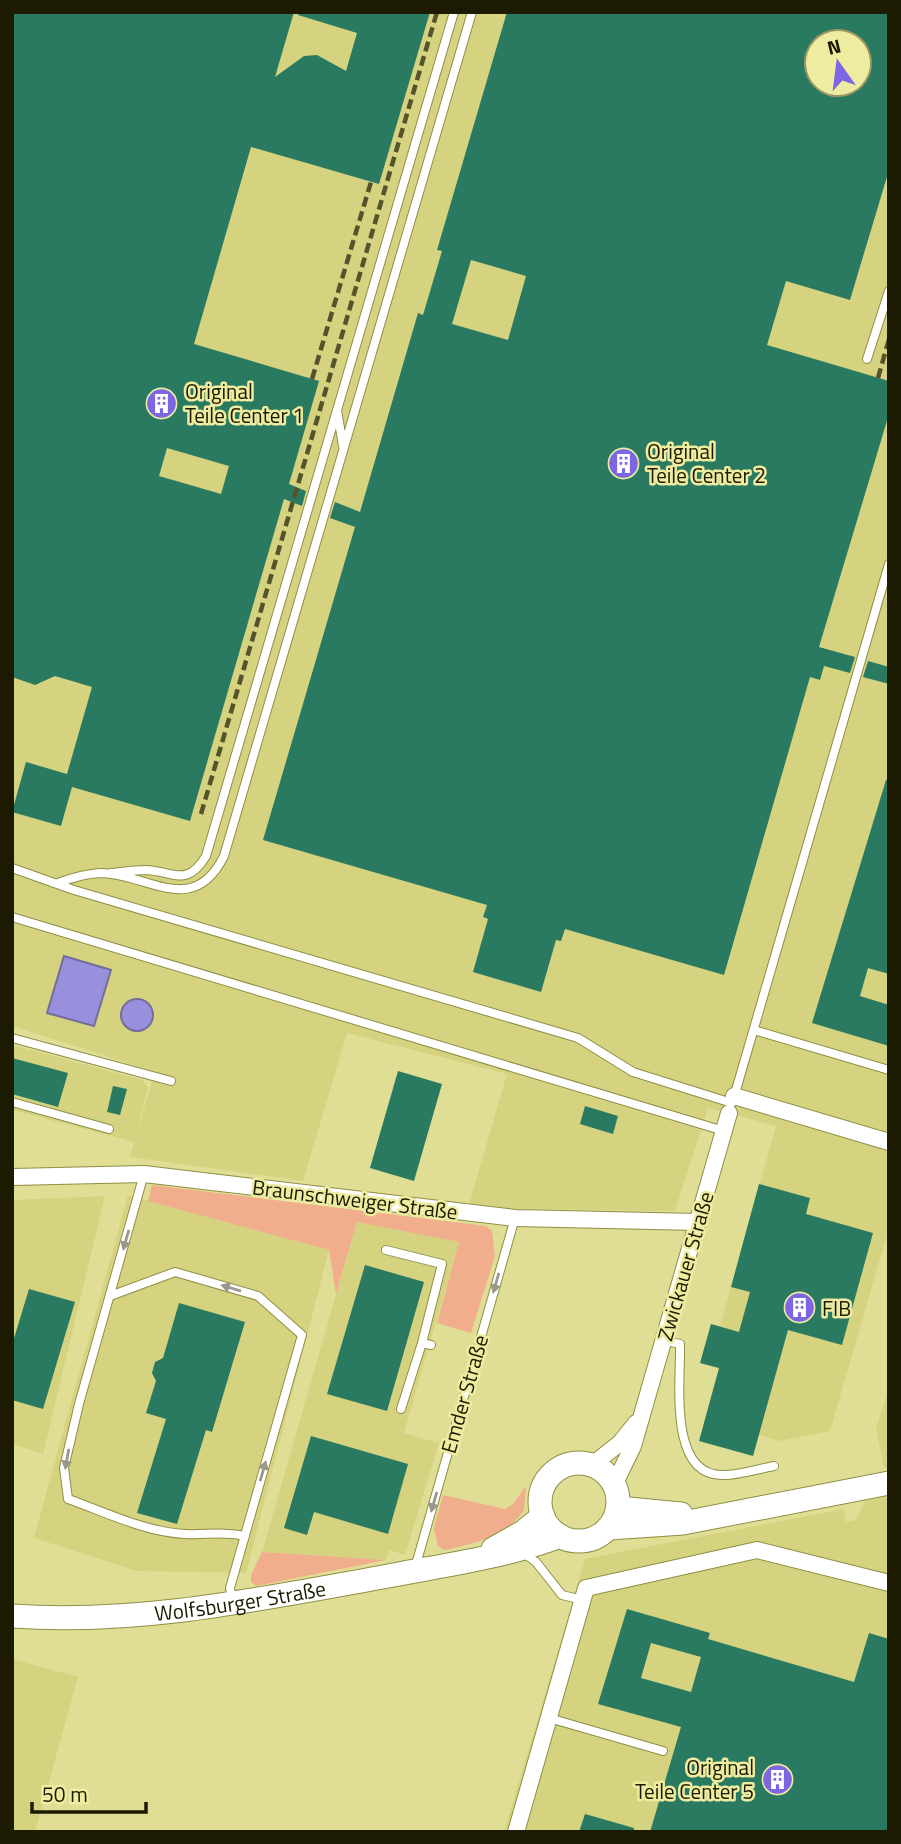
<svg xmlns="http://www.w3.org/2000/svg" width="901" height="1844" font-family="'Titillium Web',sans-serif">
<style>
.built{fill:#d5d380;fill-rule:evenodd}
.green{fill:#f1ae8c}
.water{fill:#9890dd;stroke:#736d9b;stroke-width:2}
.building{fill:#297a60;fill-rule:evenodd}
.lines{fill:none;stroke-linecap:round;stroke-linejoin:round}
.lane-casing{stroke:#908e45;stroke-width:10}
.street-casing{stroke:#908e45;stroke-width:18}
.secondary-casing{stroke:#908e45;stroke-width:25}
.lane{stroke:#fff;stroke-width:8}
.street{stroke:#fff;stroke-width:16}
.secondary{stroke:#fff;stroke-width:23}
.rail{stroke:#55532b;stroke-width:4.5;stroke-dasharray:10 5;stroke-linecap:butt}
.oneway{fill:#99988c}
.labels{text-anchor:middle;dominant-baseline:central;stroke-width:5;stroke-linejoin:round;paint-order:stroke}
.poi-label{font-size:21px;fill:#1c1a00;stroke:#edeca0;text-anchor:start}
.street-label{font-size:21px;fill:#1c1a00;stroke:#edeca0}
</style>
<rect width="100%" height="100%" fill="#e0de94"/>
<!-- built -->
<path class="built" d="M 12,12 L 889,12 L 889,1228 L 830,1431 L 780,1441 L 759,1435 L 753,1456 L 719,1369 L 700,1363 L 711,1324 L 720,1326 L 776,1126 L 708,1108 L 675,1211 L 468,1208 L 507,1074 L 347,1033 L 303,1181 L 130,1157 L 134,1142 L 12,1110 L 12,1045 L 143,1080 L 148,1087 L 135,1138 L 155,1072 L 12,1026 ZM 817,42 L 859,42 L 859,84 L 817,84 Z
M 128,1195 L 329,1250 L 246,1573 L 137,1571 L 34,1538 Z
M 105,1196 L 43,1454 L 12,1444 L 12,1200 Z
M 357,1222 L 459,1242 L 404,1433 L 439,1443 L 405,1555 L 389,1550 L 386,1560 L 262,1552 Z
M 889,1388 L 889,1467 L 884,1468 L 876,1429 Z
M 889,1496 L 889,1832 L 504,1832 L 585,1559 L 843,1509 L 846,1522 L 856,1520 L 865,1501 Z
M 12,1659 L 78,1677 L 35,1832 L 12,1832 Z"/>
<!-- green -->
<path class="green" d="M 152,1185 L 486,1226 L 492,1231 L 495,1256 L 471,1333 L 437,1323 L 459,1242 L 357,1222 L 336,1294 L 329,1250 L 148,1201 Z
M 526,1486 L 524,1510 C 506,1537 473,1544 444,1550 L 438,1546 L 434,1528 L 443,1495 L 505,1509 L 513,1504 Z
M 262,1552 L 386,1560 L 256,1586 L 251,1582 L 251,1575 Z"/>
<!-- water -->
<path class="water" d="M 64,956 L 111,970 L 94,1026 L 47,1013 Z
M121 1015a16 16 0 1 1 32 0a16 16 0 1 1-32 0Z"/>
<!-- building -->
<path class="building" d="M 12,12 L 294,12 L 275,77 L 304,56 L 317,55 L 346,71 L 357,33 L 298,15 L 299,12 L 430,12 L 379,184 L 251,147 L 194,344 L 319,381 L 289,484 L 306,491 L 302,506 L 284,499 L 190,821 L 72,787 L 61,826 L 12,812 L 26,762 L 67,774 L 92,687 L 55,676 L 35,685 L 12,677 ZM 167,448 L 229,466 L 221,494 L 159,476 Z
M 507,12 L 889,12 L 889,170 L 850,300 L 786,281 L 767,345 L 889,381 L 889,414 L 819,647 L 855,657 L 850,673 L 824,666 L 820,680 L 810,677 L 724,975 L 565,929 L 561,941 L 556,940 L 541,992 L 473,972 L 488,919 L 483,917 L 487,905 L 263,840 L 355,527 L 330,518 L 335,502 L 360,512 L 418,313 L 423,315 L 442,251 L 437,250 ZM 817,42 L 859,42 L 859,84 L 817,84 ZM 471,260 L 526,276 L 508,340 L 452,324 Z
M 868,661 L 889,667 L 889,684 L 863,677 Z
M 886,780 L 889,780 L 889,974 L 868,968 L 860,996 L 889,1005 L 889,1046 L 812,1023 Z
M 12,1058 L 68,1073 L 58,1107 L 12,1094 Z
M 398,1071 L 442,1084 L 414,1181 L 370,1168 Z
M 113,1086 L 127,1089 L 120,1115 L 107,1112 Z
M 585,1106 L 618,1116 L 613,1134 L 580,1124 Z
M 759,1184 L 810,1198 L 806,1214 L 873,1233 L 842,1345 L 788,1330 L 753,1456 L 699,1441 L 719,1368 L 700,1363 L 711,1324 L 739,1332 L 750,1292 L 731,1287 Z
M 365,1265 L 424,1282 L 387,1411 L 327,1394 Z
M 29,1289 L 75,1302 L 43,1409 L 12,1400 L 12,1345 Z
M 179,1303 L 245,1322 L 212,1432 L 206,1430 L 177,1524 L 137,1513 L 166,1419 L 146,1413 L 156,1381 L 152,1373 L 155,1362 L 163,1358 Z
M 311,1436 L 408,1464 L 388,1534 L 314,1512 L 307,1535 L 284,1528 Z
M 627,1609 L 710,1633 L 708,1639 L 854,1682 L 869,1633 L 889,1639 L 889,1832 L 650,1832 L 681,1727 L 598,1704 ZM 651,1643 L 701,1657 L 691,1692 L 641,1678 Z
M 585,1814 L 634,1828 L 634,1832 L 579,1832 Z"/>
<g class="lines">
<defs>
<path id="lane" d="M 867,359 L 889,291
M 337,410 L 343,446
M 12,868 L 74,890 L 578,1038 L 633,1072 L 732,1103
M 111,873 C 122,872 134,870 146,870 C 173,871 187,888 206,856 L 454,12
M 58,883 C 71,878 85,874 100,873 C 147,873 193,919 224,856 L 472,12
M 12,917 L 724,1131
M 754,1030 L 889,1070
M 12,1038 L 171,1081
M 734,1097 L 889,564
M 12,1102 L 109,1129
M 144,1174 L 79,1404 L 64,1468 L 68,1499 C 105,1512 145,1532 185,1534 C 207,1535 221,1531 245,1536
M 386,1250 L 442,1264 L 422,1343 L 431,1345
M 110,1296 L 175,1272 L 258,1296 L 302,1335 L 230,1588 L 232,1601
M 663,1340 L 680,1344 C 681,1380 668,1474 721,1475 C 738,1476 757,1469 774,1466
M 401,1409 L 422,1343
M 522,1552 L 536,1562 L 562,1595 L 583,1600
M 415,1568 L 515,1218
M 549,1718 L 663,1751"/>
<path id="street" d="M 734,1096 L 889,1142
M 12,1177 L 144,1174 L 515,1218 L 698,1222
M 592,1465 L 620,1443 L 636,1423
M 614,1485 L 633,1446 L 729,1113
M 516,1832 L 586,1588 L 757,1550 L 889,1583"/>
<g id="secondary">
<circle cx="579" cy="1502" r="39"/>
<path d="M 618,1508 L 681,1514"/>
<path d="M 609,1528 L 683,1523 L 889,1483"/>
<path d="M 493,1549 L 523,1532 L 543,1516"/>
<path id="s1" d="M 12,1616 C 136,1625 261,1599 383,1577 C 443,1565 503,1558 560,1536"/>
</g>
</defs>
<!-- lane casing -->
<use href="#lane" class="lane-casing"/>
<!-- street casing -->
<use href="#street" class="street-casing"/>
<!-- secondary casing -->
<use href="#secondary" class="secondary-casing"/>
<!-- lane -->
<use href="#lane" class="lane"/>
<!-- street -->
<use href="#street" class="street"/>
<!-- secondary -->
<use href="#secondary" class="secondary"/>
<!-- rail -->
<path class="rail" d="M 878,378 L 889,339
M 312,379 L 371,182
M 201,814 L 437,12"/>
</g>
<!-- one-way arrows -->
<defs><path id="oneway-solid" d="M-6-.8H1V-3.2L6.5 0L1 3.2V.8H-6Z" transform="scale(1.75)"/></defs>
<g class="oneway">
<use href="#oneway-solid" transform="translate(126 1240) rotate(106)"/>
<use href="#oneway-solid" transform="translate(496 1283) rotate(106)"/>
<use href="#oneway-solid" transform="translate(231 1288) rotate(-163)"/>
<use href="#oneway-solid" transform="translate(67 1459) rotate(100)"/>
<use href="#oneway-solid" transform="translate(263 1471) rotate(-74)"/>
<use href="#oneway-solid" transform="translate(434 1502) rotate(106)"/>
</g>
<!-- icons -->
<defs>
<symbol id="building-disc" viewBox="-11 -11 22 22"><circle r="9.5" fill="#7c66e2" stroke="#edeca0"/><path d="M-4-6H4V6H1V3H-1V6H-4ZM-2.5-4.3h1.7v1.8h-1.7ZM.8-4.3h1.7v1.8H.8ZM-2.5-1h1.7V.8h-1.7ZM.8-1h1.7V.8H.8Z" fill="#fff"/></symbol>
</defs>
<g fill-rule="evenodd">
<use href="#building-disc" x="144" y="386" width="35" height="35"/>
<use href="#building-disc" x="606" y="446" width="35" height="35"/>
<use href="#building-disc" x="782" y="1290" width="35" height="35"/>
<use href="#building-disc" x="760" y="1762" width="35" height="35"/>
</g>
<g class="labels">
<!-- poi labels -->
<g class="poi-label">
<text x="185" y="391">Original<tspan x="185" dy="24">Teile Center 1</tspan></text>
<text x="647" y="451">Original<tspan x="647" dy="24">Teile Center 2</tspan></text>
<text x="822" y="1308">FIB</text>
<text x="754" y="1767" text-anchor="end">Original<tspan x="754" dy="24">Teile Center 5</tspan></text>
</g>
<!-- street labels -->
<g class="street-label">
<text transform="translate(355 1199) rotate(7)">Braunschweiger Straße</text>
<text transform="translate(685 1266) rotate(-74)">Zwickauer Straße</text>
<text transform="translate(464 1394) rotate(-74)">Emder Straße</text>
<text stroke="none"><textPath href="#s1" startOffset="229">Wolfsburger Straße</textPath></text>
</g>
</g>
<!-- border -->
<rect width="901" height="1844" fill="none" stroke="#1c1a00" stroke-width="28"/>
<!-- north arrow -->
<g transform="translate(838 63) rotate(346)"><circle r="33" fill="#edeca0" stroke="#999860" stroke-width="2"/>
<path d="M0-5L12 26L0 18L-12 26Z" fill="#7c66e2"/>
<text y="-10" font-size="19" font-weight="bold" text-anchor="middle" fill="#1c1a00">N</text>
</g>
<!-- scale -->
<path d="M32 1802v10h114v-10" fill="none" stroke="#1c1a00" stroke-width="3.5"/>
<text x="42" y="1802" font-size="21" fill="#1c1a00" stroke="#edeca0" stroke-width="5" paint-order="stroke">50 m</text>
</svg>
